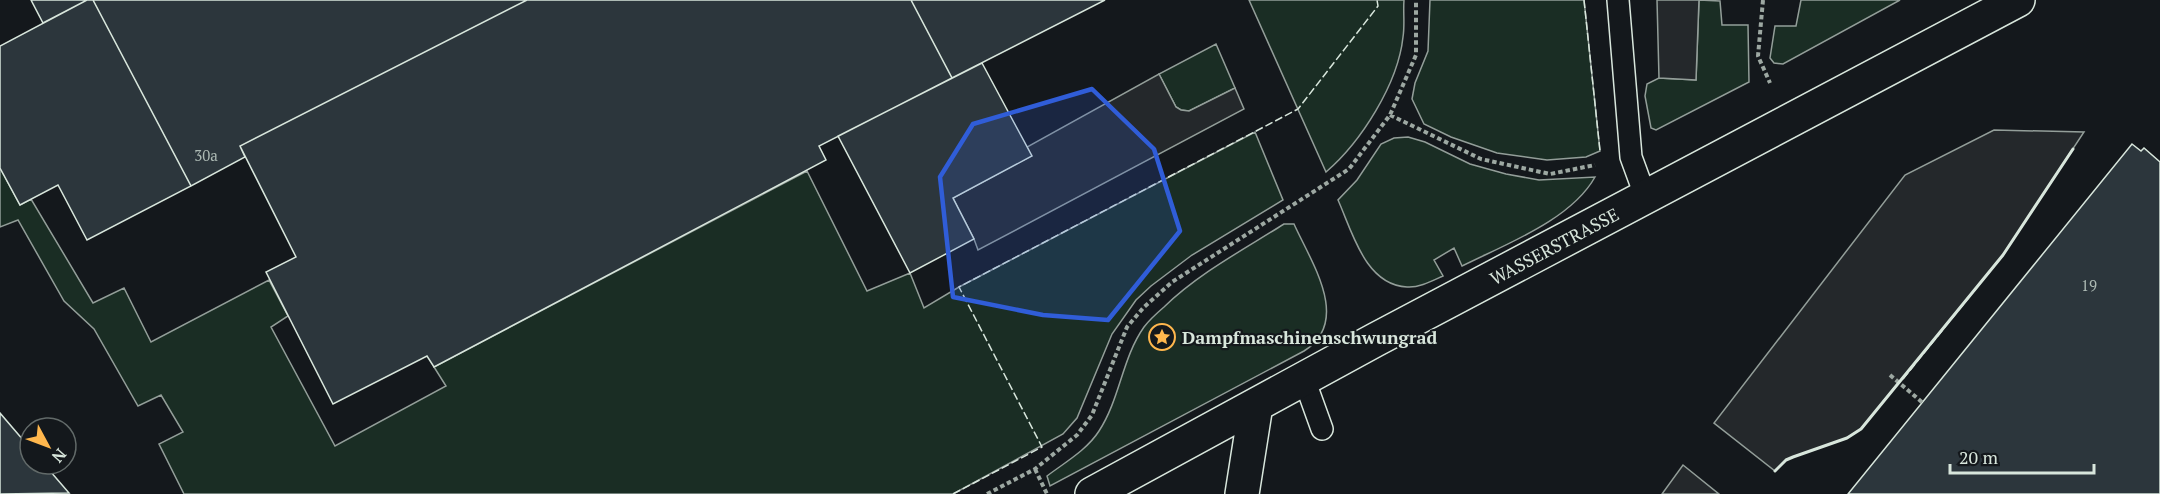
<svg xmlns="http://www.w3.org/2000/svg" width="2160" height="494" font-family="'PT Serif',serif">
<style>
.green{fill:#1a2d24;stroke:#939e99;stroke-width:1.5}
.parking{fill:#24282b;stroke:#939e99;stroke-width:1.5}
.building{fill:#2c363c;stroke:#d8e6dc;stroke-width:1.5}
.lines{fill:none;stroke-linecap:round;stroke-linejoin:round}
.lane-casing{stroke:#d8e6dc;stroke-width:24}
.street-casing{stroke:#d8e6dc;stroke-width:36}
.path{stroke:#9da8a2;stroke-width:4;stroke-dasharray:4.5 3;stroke-linecap:butt}
.lane{stroke:#14181c;stroke-width:21}
.street{stroke:#14181c;stroke-width:33}
.fence{stroke:#d8e6dc;stroke-width:1.5;stroke-dasharray:8 3;stroke-linecap:butt}
.wall{stroke:#d8e6dc;stroke-width:3}
.marked{fill:#305dd8;fill-opacity:0.2;stroke:#305dd8;stroke-width:4.5;stroke-linejoin:round}
.labels{text-anchor:middle;dominant-baseline:central;stroke-width:4.5;stroke-linejoin:round;paint-order:stroke}
.number-label{font-size:15px;fill:#adbab4}
.street-label{font-size:18px;fill:#d8e6dc;stroke:#14181c}
.poi-label{font-size:18px;font-weight:bold;fill:#d8e6dc;stroke:#14181c;text-anchor:start}
</style>
<rect width="100%" height="100%" fill="#14181c"/>
<!-- green -->
<path class="green" d="M 1249,0 L 1404,0 C 1403,12 1405,25 1403,37 C 1398,84 1361,142 1326,172 Z
M 1430,0 L 1584,0 L 1600,151 L 1586,157 L 1547,160 L 1497,153 L 1451,137 L 1424,124 L 1412,99 L 1415,83 L 1428,51 Z
M 1699,0 L 1720,1 L 1722,25 L 1748,25 L 1749,82 L 1656,130 L 1651,128 L 1645,96 L 1647,84 L 1659,78 L 1696,80 Z
M 1801,0 L 1900,0 L 1783,64 L 1774,63 L 1770,58 L 1775,26 L 1796,26 Z
M 1216,44 L 1235,88 L 1189,111 L 1181,110 L 1176,107 L 1159,74 Z
M 1255,132 L 1283,200 L 1192,255 L 1151,286 L 1136,300 L 1112,334 L 1077,418 L 1063,434 L 953,494 L 184,494 L 159,444 L 183,432 L 161,395 L 138,406 L 94,329 L 64,301 L 18,220 L 0,227 L 0,168 L 20,205 L 31,199 L 93,303 L 124,288 L 151,342 L 269,280 L 288,316 L 271,327 L 335,446 L 446,386 L 434,367 L 807,171 L 867,291 L 910,273 L 924,308 L 959,287 Z
M 1408,137 L 1425,142 L 1470,164 L 1506,174 L 1539,180 L 1595,177 C 1571,220 1506,244 1462,266 L 1454,248 L 1434,260 L 1443,276 C 1432,281 1419,288 1407,287 C 1365,285 1352,231 1338,200 L 1357,180 L 1381,144 L 1394,138 Z
M 1284,224 L 1294,224 C 1311,262 1352,321 1304,351 L 1050,486 L 1047,476 C 1064,463 1087,450 1099,431 C 1120,399 1122,358 1144,327 C 1150,319 1157,313 1164,307 C 1199,273 1243,250 1284,224 Z"/>
<!-- parking -->
<path class="parking" d="M 1657,0 L 1699,0 L 1696,80 L 1659,78 Z
M 1159,74 L 1176,107 L 1181,110 L 1189,111 L 1235,88 L 1244,109 L 978,250 L 974,239 L 953,198 L 1031,156 L 1027,147 Z
M 1994,130 L 2084,132 L 2003,255 L 1861,429 L 1847,438 L 1793,457 L 1786,460 L 1775,471 L 1714,423 L 1905,175 Z
M 1683,465 L 1719,494 L 1662,494 Z"/>
<!-- building -->
<path class="building" d="M 31,0 L 87,0 L 43,23 Z
M 87,0 L 93,0 L 191,186 L 87,240 L 58,185 L 20,205 L 0,168 L 0,46 Z
M 93,0 L 527,0 L 240,146 L 245,157 L 191,186 Z
M 527,0 L 911,0 L 952,78 L 819,146 L 826,160 L 434,367 L 427,356 L 333,404 L 266,272 L 296,257 L 240,146 Z
M 911,0 L 1105,0 L 952,78 Z
M 982,63 L 1032,156 L 953,198 L 974,239 L 910,273 L 838,136 Z
M 2132,144 L 2141,151 L 2144,148 L 2160,162 L 2160,494 L 1848,494 Z
M 0,413 L 30,448 L 30,464 L 44,464 L 69,493 L 0,494 Z"/>
<g class="lines">
<defs>
<path id="lane" d="M 1618,0 L 1631,157 L 1646,198
M 1304,379 L 1322,429"/>
<path id="street" d="M 1092,494 L 1375,340 L 2018,0
M 1242,494 L 1256,405"/>
</defs>
<!-- lane casing -->
<use href="#lane" class="lane-casing"/>
<!-- street casing -->
<use href="#street" class="street-casing"/>
<!-- path -->
<path class="path" d="M 1763,0 L 1758,56 L 1770,83
M 1390,115 L 1481,159 L 1550,174 L 1595,165
M 1890,375 L 1923,403
M 1035,469 L 1047,494
M 987,494 L 1035,469 L 1077,435 L 1092,415 L 1127,327 L 1144,307 L 1172,282 L 1349,169 L 1390,115 L 1416,55 L 1416,0"/>
<!-- lane -->
<use href="#lane" class="lane"/>
<!-- street -->
<use href="#street" class="street"/>
<!-- fence -->
<path class="fence" d="M 1584,0 L 1600,151
M 1903,379 L 2003,255 L 2073,149
M 1775,471 L 1786,460 L 1793,457 L 1847,438 L 1861,429 L 1895,387
M 953,494 L 1042,447 L 959,287 L 1298,109 L 1378,6 L 1377,0"/>
<!-- wall -->
<path class="wall" d="M 1775,471 L 1786,460 L 1793,457 L 1847,438 L 1861,429 L 2003,255 L 2073,149"/>
</g>
<!-- marked area -->
<path class="marked" d="M 1092,89 L 1154,149 L 1180,231 L 1108,320 L 1043,315 L 953,297 L 940,177 L 973,124 Z"/>
<!-- icons -->
<defs>
<symbol id="sight-ring" viewBox="-11 -11 22 22"><circle r="9.5" fill="#14181c" stroke="#ffb74d" stroke-width="1.5"/><path d="M0-6L1.8-2.2L6-1.7L2.9 1.2L3.7 5.4L0 3.3L-3.7 5.4L-2.9 1.2L-6-1.7L-1.8-2.2Z" fill="#ffb74d"/></symbol>
</defs>
<g fill-rule="evenodd">
<use href="#sight-ring" x="1147" y="322" width="30" height="30"/>
</g>
<g class="labels">
<!-- number labels -->
<g class="number-label">
<text x="206" y="155">30a</text>
<text x="2089" y="285">19</text>
</g>
<!-- street labels -->
<g class="street-label">
<text transform="translate(1554 246) rotate(-28)">WASSERSTRASSE</text>
</g>
<!-- poi labels -->
<g class="poi-label">
<text x="1182" y="337">Dampfmaschinenschwungrad</text>
</g>
</g>
<!-- north arrow -->
<g transform="translate(48 446) rotate(131)"><circle r="28" fill="#14181c" stroke="#626a69" stroke-width="1.5"/>
<path d="M0-4.5L10 22L0 15L-10 22Z" fill="#ffb74d"/>
<text y="-9" font-size="16" font-weight="bold" text-anchor="middle" fill="#d8e6dc">N</text>
</g>
<!-- scale -->
<path d="M1950 464v9h144v-9" fill="none" stroke="#d8e6dc" stroke-width="3"/>
<text x="1959" y="464" font-size="18" fill="#d8e6dc" stroke="#14181c" stroke-width="4.5" paint-order="stroke">20 m</text>
</svg>
